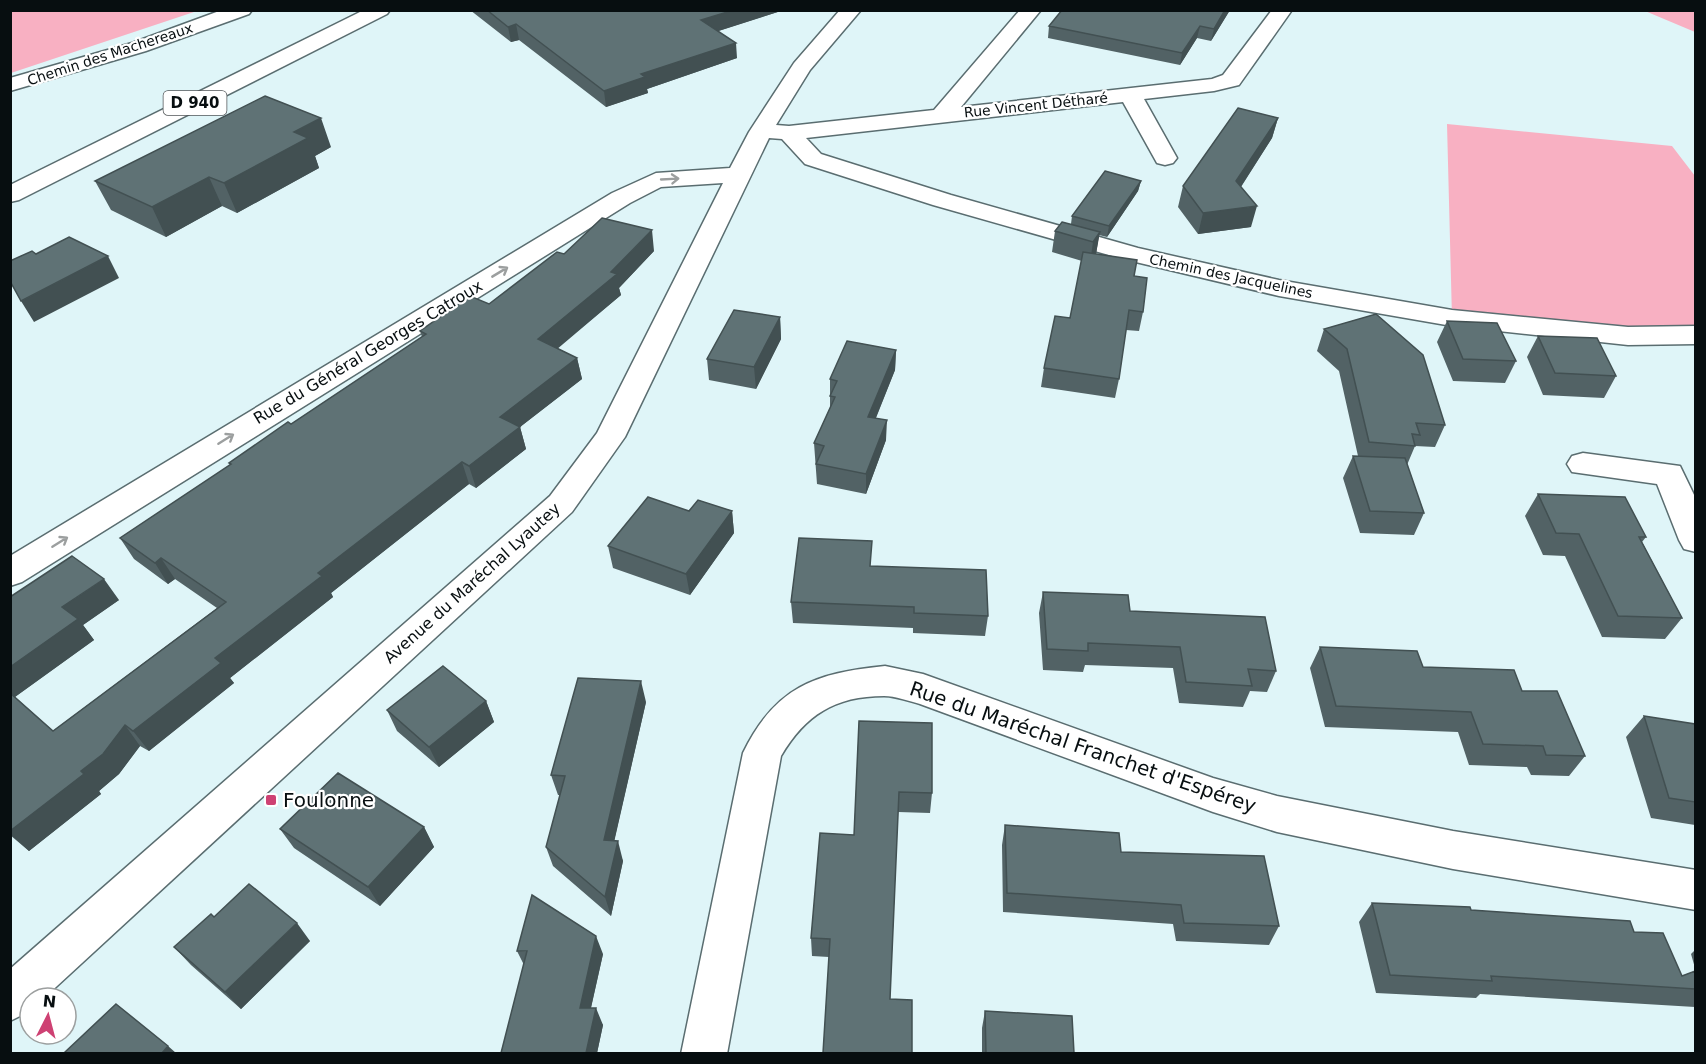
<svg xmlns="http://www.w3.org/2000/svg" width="1706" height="1064" font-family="'DejaVu Sans',sans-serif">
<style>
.green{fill:#f8b0c2}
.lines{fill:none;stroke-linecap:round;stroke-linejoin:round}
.street-casing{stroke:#5a6d70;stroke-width:3}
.primary-casing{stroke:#5a6d70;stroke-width:3}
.street{fill:#fff;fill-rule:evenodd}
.primary{fill:#fff;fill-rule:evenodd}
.wall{fill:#526265}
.shaded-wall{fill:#425052}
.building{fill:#5f7275;stroke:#425052;stroke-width:1.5}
.oneway{stroke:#9c9f9f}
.poi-dot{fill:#ce4173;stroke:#fff;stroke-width:2}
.labels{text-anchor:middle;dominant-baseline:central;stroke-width:4.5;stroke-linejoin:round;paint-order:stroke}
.far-street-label{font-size:14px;fill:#070e10;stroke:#fff}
.shield{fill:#fff;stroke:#515658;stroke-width:1.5}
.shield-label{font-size:15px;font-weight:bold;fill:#070e10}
.street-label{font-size:16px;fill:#070e10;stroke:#fff}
.near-street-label{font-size:20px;fill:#070e10;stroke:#fff}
.near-poi-label{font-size:20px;fill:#070e10;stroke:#fff;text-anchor:start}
</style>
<rect width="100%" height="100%" fill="#dff5f8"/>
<!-- green -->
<path class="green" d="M 11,10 L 197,10 L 197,11 L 11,73 Z
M 1645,11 L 1695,11 L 1695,32 Z
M 1447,124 L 1672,146 L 1695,176 L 1695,335 L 1452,318 Z"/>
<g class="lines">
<defs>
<path id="street" d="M 222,10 L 252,10 L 249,14 L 146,51 L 10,91 L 10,78 L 132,43 Z
M 840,10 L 861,10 L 810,70 L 776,125 L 789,126 L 934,110 L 1020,10 L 1041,10 L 961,107 L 1212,79 L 1223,75 L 1272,10 L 1292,10 L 1239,85 L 1214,91 L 1144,99 L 1177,158 L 1173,163 L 1165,165 L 1157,163 L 1123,102 L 806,138 L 821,154 L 951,195 L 1138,248 L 1279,280 L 1452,310 L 1628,327 L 1696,326 L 1696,344 L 1628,345 L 1452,326 L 1279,296 L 1123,259 L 933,205 L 805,164 L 782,139 L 769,138 L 625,437 L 572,512 L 44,998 L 30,998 L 30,1011 L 10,1021 L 10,969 L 550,496 L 597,433 L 723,183 L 661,187 L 630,203 L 22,582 L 10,586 L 10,556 L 612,193 L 656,173 L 730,168 L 749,132 L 794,63 Z
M 1583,453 L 1680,466 L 1696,499 L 1696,552 L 1684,549 L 1679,540 L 1657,484 L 1572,472 L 1567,464 L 1572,456 Z
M 885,666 L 923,674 L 1213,778 L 1277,796 L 1453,831 L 1696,870 L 1696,910 L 1453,869 L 1277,832 L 1213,812 L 920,704 C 909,701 895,696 884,696 C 835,696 805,715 781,756 L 727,1054 L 681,1054 L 743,753 C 775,687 815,673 885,666 Z"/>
<path id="primary" d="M 364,10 L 390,10 L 387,14 L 19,200 L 10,202 L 10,185 Z"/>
</defs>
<!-- street casing -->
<use href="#street" class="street-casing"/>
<!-- primary casing -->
<use href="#primary" class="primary-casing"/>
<!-- street -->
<use href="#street" class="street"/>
<!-- primary -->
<use href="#primary" class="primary"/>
</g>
<!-- wall -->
<path class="wall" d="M 470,10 L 784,10 L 718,31 L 737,58 L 647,89 L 648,93 L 606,107 L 519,40 L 511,42 Z
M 1062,10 L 1230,10 L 1211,41 L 1197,38 L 1180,65 L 1048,38 L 1049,26 Z
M 1278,118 L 1272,138 L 1241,187 L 1251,227 L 1198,234 L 1178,207 L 1183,186 Z
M 331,147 L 315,156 L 319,168 L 237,213 L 222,206 L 166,237 L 111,210 L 95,181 Z
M 1141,181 L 1138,191 L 1107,237 L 1099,235 L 1096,254 L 1134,276 L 1143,312 L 1139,331 L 1126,330 L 1119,379 L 1115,398 L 1041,387 L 1044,368 L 1070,318 L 1082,261 L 1052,252 L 1055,231 L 1071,224 L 1072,216 Z
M 654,251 L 619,288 L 621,295 L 557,348 L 577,358 L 582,379 L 520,427 L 526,449 L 476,488 L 469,484 L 331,593 L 333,597 L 230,678 L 234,683 L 149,751 L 140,746 L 119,774 L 99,791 L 101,794 L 29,851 L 10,835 L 10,597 L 119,600 L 83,625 L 94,640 L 15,697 L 53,731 L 217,608 L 175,579 L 168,584 L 134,559 L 120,538 L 230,465 L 229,463 L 291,424 L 422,337 L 420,331 L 489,304 L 564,254 Z
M 780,317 L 781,339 L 756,389 L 709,380 L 707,359 Z
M 1447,321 L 1516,361 L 1505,383 L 1453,381 L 1437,342 Z
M 1324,329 L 1445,425 L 1435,447 L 1415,446 L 1407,465 L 1424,513 L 1414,535 L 1360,533 L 1343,478 L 1353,456 L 1358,456 L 1339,371 L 1317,351 Z
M 1538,336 L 1616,376 L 1604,398 L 1543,395 L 1527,357 Z
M 896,350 L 895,370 L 876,418 L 886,440 L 866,494 L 817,484 L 814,443 L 830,408 L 830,379 Z
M 1538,494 L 1646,537 L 1642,542 L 1682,618 L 1665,639 L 1602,637 L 1565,556 L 1543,555 L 1525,516 Z
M 689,511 L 732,511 L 734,533 L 690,595 L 613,568 L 608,546 Z
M 871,566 L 988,616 L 985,636 L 913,633 L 913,628 L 793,623 L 791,602 Z
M 1043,592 L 1130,611 L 1276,671 L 1267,692 L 1250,691 L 1243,707 L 1179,703 L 1173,668 L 1085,665 L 1083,672 L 1043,670 L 1039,613 Z
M 1320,647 L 1423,667 L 1522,691 L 1585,756 L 1569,776 L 1531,775 L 1527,767 L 1469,765 L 1458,732 L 1325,727 L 1310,668 Z
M 486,701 L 494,722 L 439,767 L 397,731 L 387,710 Z
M 646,702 L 614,841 L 623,861 L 611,916 L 553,866 L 546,847 L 560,795 L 558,795 L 551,775 Z
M 1644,716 L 1695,724 L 1695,825 L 1651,818 L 1626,737 Z
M 859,721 L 932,793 L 930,813 L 898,812 L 890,999 L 912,1053 L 829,957 L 812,956 L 811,938 L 854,835 Z
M 1005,825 L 1121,852 L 1279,926 L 1269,945 L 1176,941 L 1173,924 L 1003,912 L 1002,845 Z
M 424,827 L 434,847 L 380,906 L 294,848 L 280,829 Z
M 1372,903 L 1471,910 L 1634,932 L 1682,976 L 1695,971 L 1695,1007 L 1480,994 L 1476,998 L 1376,993 L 1359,922 Z
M 214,917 L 310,941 L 241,1009 L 191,965 L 174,947 Z
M 1695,950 L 1695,968 L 1691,954 Z
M 517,951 L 603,954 L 591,1008 L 603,1025 L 597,1053 L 501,1053 L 524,965 Z
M 985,1011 L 1074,1053 L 982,1053 L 982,1028 Z"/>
<!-- shaded-wall -->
<path class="shaded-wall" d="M 734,10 L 784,10 L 703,36 L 701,20 Z
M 1225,10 L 1230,10 L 1211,41 L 1214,29 Z
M 516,24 L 519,40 L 511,42 L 508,27 Z
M 1200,26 L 1197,38 L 1180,65 L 1182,53 Z
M 736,43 L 737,58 L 647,89 L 648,93 L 606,107 L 604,91 L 641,74 Z
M 321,118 L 331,147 L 315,156 L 319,168 L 237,213 L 224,183 L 294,132 Z
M 1278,118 L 1272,138 L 1231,202 L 1236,181 Z
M 209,177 L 222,206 L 166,237 L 152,207 Z
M 1141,181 L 1138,191 L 1107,237 L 1109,226 Z
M 1257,206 L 1251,227 L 1198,234 L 1203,213 Z
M 652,230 L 654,251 L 619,288 L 621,295 L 543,361 L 538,339 L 611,272 Z
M 1100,232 L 1096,254 L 1090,263 L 1093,242 Z
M 108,256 L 119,278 L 34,322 L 21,301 Z
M 780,317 L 781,339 L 756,389 L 754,367 Z
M 896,350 L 895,370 L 868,437 L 868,417 Z
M 577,358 L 582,379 L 520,427 L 526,449 L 476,488 L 469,466 L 500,417 Z
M 887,420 L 886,440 L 866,494 L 866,474 Z
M 462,462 L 469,484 L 331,593 L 333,597 L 230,678 L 234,683 L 149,751 L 133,731 L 215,658 L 318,573 Z
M 732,511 L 734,533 L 690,595 L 686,574 Z
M 161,558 L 175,579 L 168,584 L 155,563 Z
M 104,579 L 119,600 L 83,625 L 94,640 L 12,699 L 10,698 L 10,667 L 62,607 Z
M 641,681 L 646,702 L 610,860 L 604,840 Z
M 486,701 L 494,722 L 439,767 L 429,747 Z
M 125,725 L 140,746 L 119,774 L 99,791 L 101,794 L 29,851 L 10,834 L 10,831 Z
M 424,827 L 434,847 L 380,906 L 368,887 Z
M 618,841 L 623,861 L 611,916 L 605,897 Z
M 297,923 L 310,941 L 241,1009 L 225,992 Z
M 596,936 L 603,954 L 587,1025 L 580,1008 Z
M 596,1008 L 603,1025 L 597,1053 L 586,1053 Z
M 168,1046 L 176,1053 L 162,1053 Z"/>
<!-- building -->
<path class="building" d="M 487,10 L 734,10 L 701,20 L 736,43 L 641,74 L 645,77 L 604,91 L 516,24 L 508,27 Z
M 1062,10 L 1225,10 L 1214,29 L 1200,26 L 1182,53 L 1049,26 Z
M 265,96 L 321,118 L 294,132 L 308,138 L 224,183 L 209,177 L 152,207 L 95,181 Z
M 1238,108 L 1278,118 L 1236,181 L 1257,206 L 1203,213 L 1183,186 Z
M 1105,171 L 1141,181 L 1109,226 L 1072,216 Z
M 602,218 L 652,230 L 611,272 L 617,274 L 538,339 L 577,358 L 500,417 L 520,427 L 469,466 L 462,462 L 318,573 L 322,576 L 215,658 L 221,663 L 133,731 L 125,725 L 103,754 L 81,771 L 84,774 L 10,831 L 10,693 L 53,731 L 226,602 L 161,558 L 155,563 L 120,538 L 231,464 L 229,463 L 288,422 L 291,424 L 426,334 L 420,331 L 470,296 L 489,304 L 557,252 L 564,254 Z
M 1062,222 L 1100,232 L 1093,242 L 1055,231 Z
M 69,237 L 108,256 L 21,301 L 10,281 L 10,261 L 32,251 L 36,254 Z
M 1083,252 L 1137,260 L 1134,276 L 1147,278 L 1143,312 L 1129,310 L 1119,379 L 1044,368 L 1055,316 L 1070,318 Z
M 734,310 L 780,317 L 754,367 L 707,359 Z
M 1376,314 L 1423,355 L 1445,425 L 1416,423 L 1420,435 L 1412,434 L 1415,446 L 1369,442 L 1347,349 L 1324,329 Z
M 1447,321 L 1497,323 L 1516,361 L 1463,359 Z
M 1538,336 L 1597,338 L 1616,376 L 1555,373 Z
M 847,341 L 896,350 L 868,417 L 887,420 L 866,474 L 816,464 L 824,446 L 814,443 L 835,397 L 830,396 L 837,381 L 830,379 Z
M 1353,456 L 1405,458 L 1424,513 L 1370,511 Z
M 1538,494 L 1625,497 L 1646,537 L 1639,537 L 1682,618 L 1618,616 L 1579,534 L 1556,533 Z
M 648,497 L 689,511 L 698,500 L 732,511 L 686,574 L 608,546 Z
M 799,538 L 872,541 L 870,566 L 986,570 L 988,616 L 914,613 L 914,607 L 791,602 Z
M 72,556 L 104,579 L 62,607 L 78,619 L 10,667 L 10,597 Z
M 1043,592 L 1128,595 L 1130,611 L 1265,617 L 1276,671 L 1248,669 L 1252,686 L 1186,682 L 1180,647 L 1088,643 L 1088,651 L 1047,649 Z
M 1320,647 L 1417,651 L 1423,667 L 1514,670 L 1522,691 L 1557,691 L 1585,756 L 1546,755 L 1543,746 L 1483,744 L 1471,712 L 1336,706 Z
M 443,666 L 486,701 L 429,747 L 387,710 Z
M 578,678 L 641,681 L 604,840 L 618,841 L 605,897 L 546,847 L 565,776 L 551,775 Z
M 1644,716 L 1695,724 L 1695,802 L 1669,798 Z
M 859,721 L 932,723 L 932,793 L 899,792 L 890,999 L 912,1000 L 912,1053 L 823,1053 L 830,939 L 811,938 L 820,833 L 854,835 Z
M 338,773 L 424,827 L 368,887 L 280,829 Z
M 1005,825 L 1119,833 L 1121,852 L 1264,856 L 1279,926 L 1184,923 L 1181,905 L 1007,893 Z
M 249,884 L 297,923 L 225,992 L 174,947 L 211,914 L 214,917 Z
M 532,895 L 596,936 L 580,1008 L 596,1008 L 586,1053 L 501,1053 L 527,951 L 517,951 Z
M 1372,903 L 1470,907 L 1471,910 L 1630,921 L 1634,932 L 1663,933 L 1682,976 L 1695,971 L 1695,989 L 1491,976 L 1492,981 L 1390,975 Z
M 116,1004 L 168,1046 L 162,1053 L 64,1053 Z
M 985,1011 L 1072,1016 L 1074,1053 L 986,1053 Z"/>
<!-- one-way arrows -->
<defs><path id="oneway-shaft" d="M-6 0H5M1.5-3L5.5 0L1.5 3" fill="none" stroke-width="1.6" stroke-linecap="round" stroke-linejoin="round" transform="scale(1.5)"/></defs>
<g class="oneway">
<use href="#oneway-shaft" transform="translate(670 179) rotate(-3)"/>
<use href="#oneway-shaft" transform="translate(500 272) rotate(-31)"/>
<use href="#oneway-shaft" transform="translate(226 439) rotate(-32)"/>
<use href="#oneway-shaft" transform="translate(60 542) rotate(-32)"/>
</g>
<!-- markers -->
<rect class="poi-dot" x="265" y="794" width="12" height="12" rx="3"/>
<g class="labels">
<!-- far-street labels -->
<g class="far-street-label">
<text transform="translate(110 54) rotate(-18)">Chemin des Machereaux</text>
<text transform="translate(1036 105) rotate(-6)">Rue Vincent Détharé</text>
<text transform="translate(1231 276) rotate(12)">Chemin des Jacquelines</text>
</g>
<!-- shield labels -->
<rect class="shield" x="163.5" y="91" width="63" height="24" rx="4.5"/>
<g class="shield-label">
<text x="195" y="103">D 940</text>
</g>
<!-- street labels -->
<g class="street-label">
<text transform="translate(368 352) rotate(-31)">Rue du Général Georges Catroux</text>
<text transform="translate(472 583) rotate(-42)">Avenue du Maréchal Lyautey</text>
</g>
<!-- near-street labels -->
<g class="near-street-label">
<text transform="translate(1083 747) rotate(19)">Rue du Maréchal Franchet d'Espérey</text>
</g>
<!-- near-poi labels -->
<g class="near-poi-label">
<text x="283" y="800">Foulonne</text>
</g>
</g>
<!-- border -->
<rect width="1706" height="1064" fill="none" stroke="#070e10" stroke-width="24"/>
<!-- north arrow -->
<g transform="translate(48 1016) rotate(6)"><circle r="28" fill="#ffffff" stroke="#9c9f9f" stroke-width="1.5"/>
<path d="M0-4.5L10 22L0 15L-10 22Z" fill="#ce4173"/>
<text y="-9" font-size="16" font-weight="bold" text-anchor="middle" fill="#070e10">N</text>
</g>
</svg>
